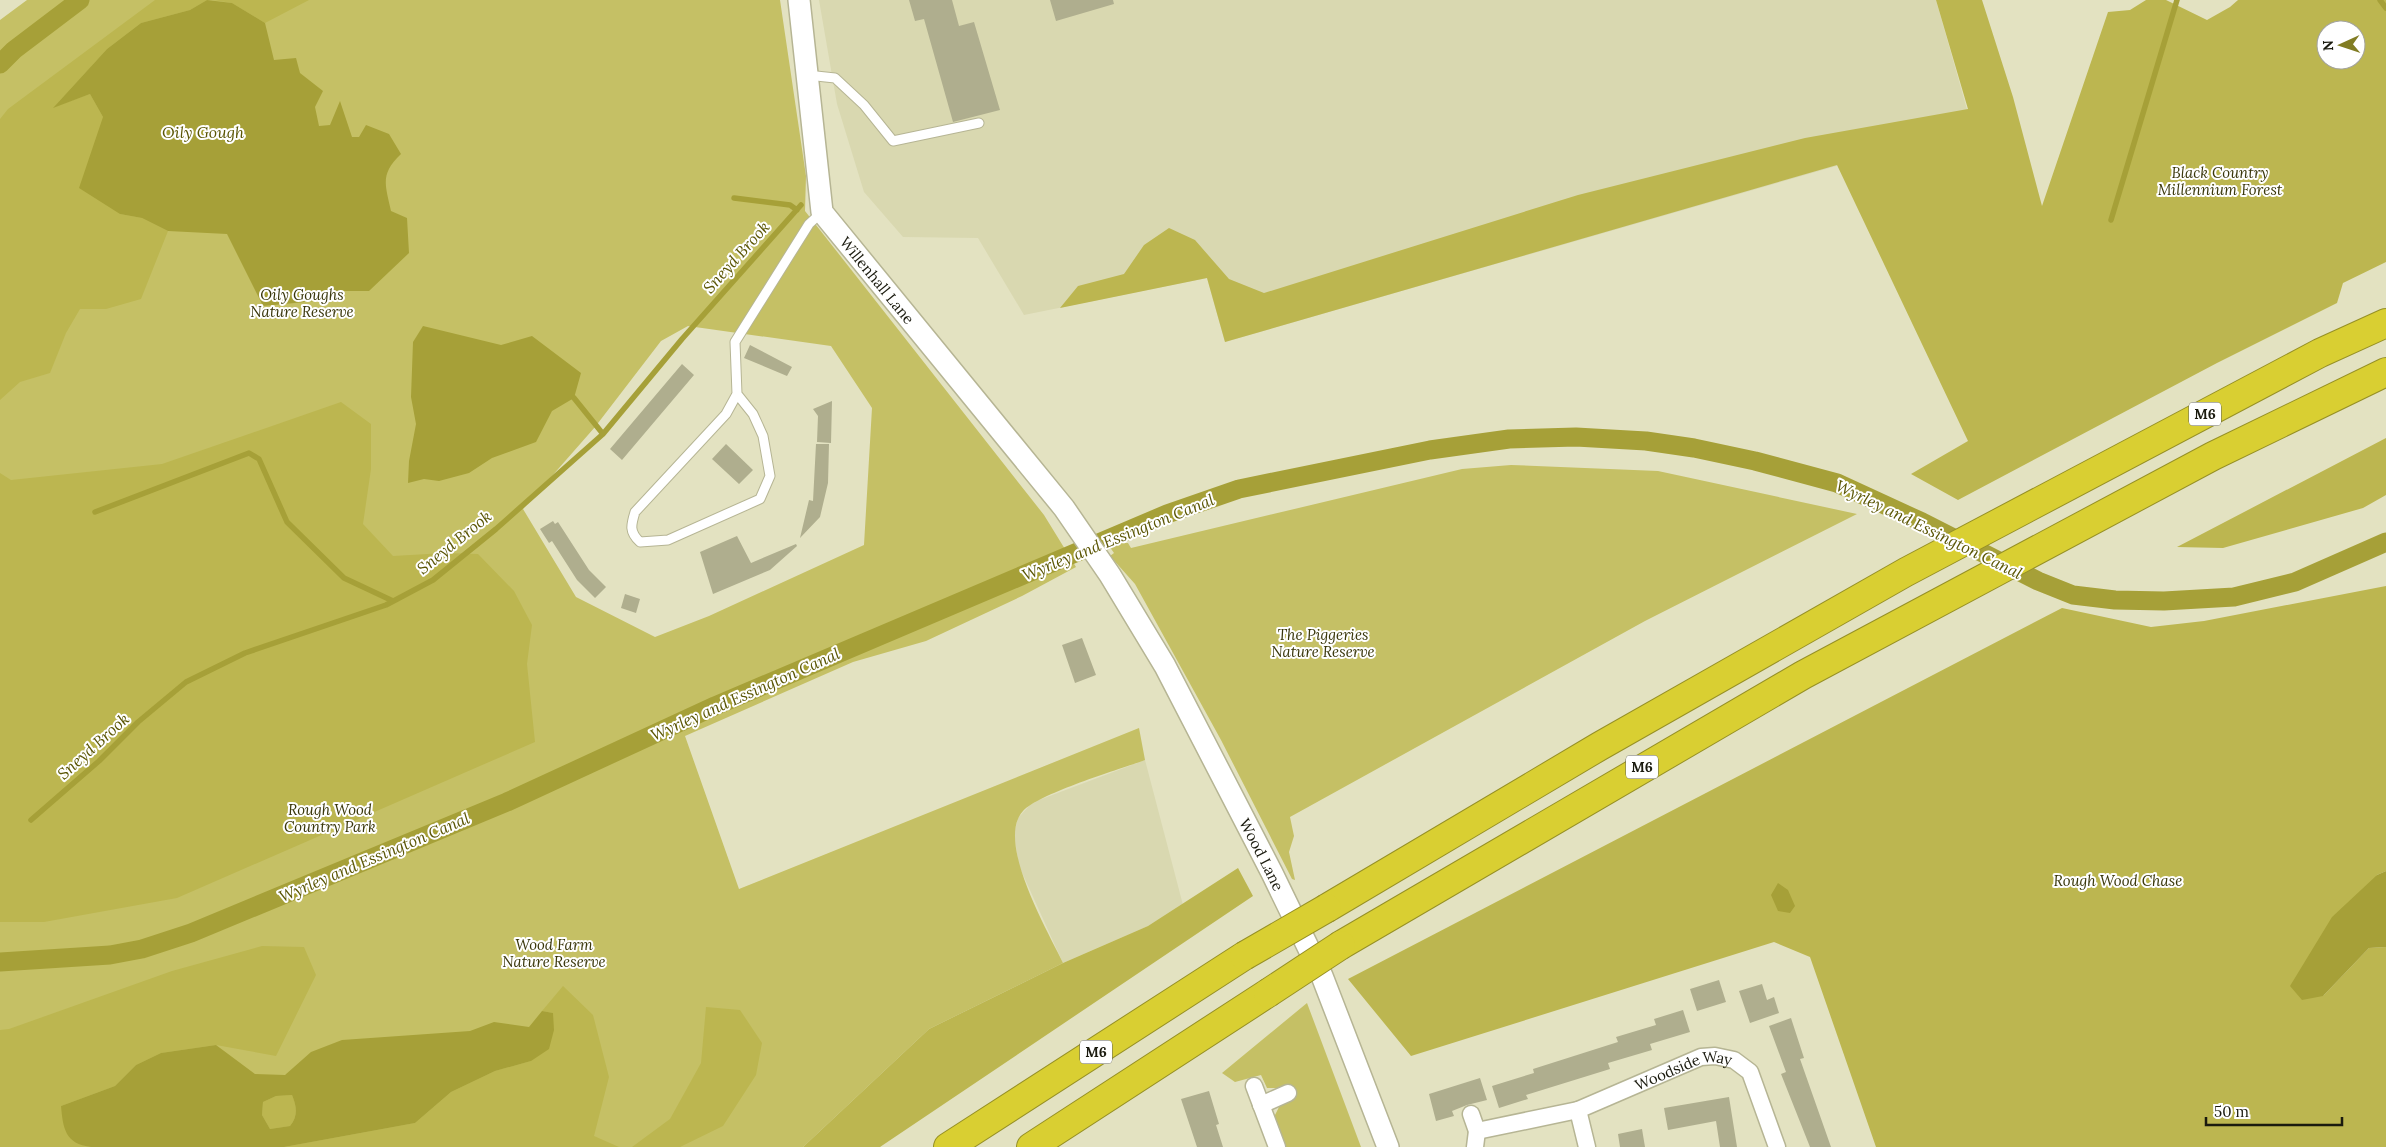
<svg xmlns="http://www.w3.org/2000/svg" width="2386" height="1147" font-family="Lora,serif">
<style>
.built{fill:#d9d8b0}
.green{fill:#c5c065;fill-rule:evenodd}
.forest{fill:#bcb650;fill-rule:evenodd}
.water{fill:#a6a038;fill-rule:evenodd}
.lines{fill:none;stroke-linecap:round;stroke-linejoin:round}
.stream{stroke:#a6a038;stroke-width:5.5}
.canal{stroke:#a6a038;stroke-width:19}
.building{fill:#afae8e}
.service-casing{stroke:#b6b594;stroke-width:11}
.minor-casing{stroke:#b6b594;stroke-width:19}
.tertiary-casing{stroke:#b6b594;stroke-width:24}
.motorway-casing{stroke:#969025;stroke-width:30}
.service{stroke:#fff;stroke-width:9}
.minor{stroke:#fff;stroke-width:16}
.tertiary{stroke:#fff;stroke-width:21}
.motorway{stroke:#d9cf32;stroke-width:28}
.motorway-bridge-casing{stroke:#969025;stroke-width:30;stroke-linecap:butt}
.motorway-bridge{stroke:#d9cf32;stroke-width:28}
.labels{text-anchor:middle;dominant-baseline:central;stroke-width:4;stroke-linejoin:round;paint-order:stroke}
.shield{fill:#fff;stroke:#5f5f56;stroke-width:1}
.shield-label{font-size:14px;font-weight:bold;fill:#1a1a0e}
.park-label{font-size:15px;font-style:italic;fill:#39360a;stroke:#fff}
.street-label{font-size:15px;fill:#1a1a0e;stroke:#fff}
.water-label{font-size:16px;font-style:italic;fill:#5b5605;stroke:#fff}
</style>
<rect width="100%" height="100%" fill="#e3e2c1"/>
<!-- built -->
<path class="built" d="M 819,0 L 1936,0 L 1972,127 L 1225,342 L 1207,278 L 1024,315 L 978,238 L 903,237 L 864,192 L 837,104 Z
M 1145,760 L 1183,905 L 1148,926 L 1063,963 L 1019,866 L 1014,834 L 1018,818 L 1030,805 L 1039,800 Z"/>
<!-- green -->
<path class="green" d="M 27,0 L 780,0 L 806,176 L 805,211 L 1044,515 L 1076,567 L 1022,596 L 926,641 L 853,662 L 685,736 L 739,889 L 1139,728 L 1145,760 C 1118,770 1040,793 1023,811 C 995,841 1048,931 1063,963 L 929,1029 L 803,1147 L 0,1147 L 0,20 ZM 688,326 L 831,346 L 872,408 L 864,545 L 709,616 L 655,637 L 576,597 L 523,509 L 595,427 L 661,341 Z
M 1511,465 L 1658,471 L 1857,514 L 1645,621 L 1290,817 L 1294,836 L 1289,852 L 1295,880 L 1292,879 L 1221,740 L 1135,584 L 1110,556 L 1114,553 L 1107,543 L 1128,543 L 1131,548 L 1462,469 Z
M 1307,1003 L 1361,1147 L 1286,1147 L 1274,1117 L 1279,1107 L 1290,1100 L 1288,1088 L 1267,1088 L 1261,1075 L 1235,1082 L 1222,1073 Z"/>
<!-- forest -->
<path class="forest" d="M 155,0 L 207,0 L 190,10 L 141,23 L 107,49 L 54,107 L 90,94 L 103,117 L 120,214 L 142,218 L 168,231 L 141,299 L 106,309 L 80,309 L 66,333 L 50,373 L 20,382 L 0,400 L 0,119 L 8,109 Z
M 213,0 L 309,0 L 265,23 L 232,3 Z
M 1936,0 L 1982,0 L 2013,97 L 2042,206 L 2108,12 L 2130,10 L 2146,0 L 2166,0 L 2207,20 L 2230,7 L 2238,0 L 2386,0 L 2386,262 L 2343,283 L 2337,303 L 2217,363 L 1958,500 L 1911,474 L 1968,441 L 1837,165 L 1225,342 L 1207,278 L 1060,308 L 1078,286 L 1124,274 L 1144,245 L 1169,228 L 1195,240 L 1229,279 L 1264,293 L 1578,195 L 1805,138 L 1968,109 ZM 2326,30 L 2356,30 L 2356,60 L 2326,60 Z
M 341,402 L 371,424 L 371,469 L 363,524 L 393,556 L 445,553 L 478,554 L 514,591 L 532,625 L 527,664 L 535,742 L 177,898 L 44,922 L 0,922 L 0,473 L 11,480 L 162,464 Z
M 2386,438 L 2386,495 L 2363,508 L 2223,548 L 2177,547 Z
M 2386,586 L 2386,871 L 2377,875 L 2323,996 L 2369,948 L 2386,947 L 2386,1147 L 1876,1147 L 1810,957 L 1774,942 L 1411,1056 L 1348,979 L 2062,608 L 2151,627 L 2204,621 Z
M 1238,868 L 1253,896 L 880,1147 L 803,1147 L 929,1029 L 1063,963 L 1148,926 Z
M 262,946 L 304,947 L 316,975 L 276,1056 L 216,1045 L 161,1053 L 136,1065 L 115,1086 L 61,1106 L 84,1146 L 91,1147 L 0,1147 L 0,1030 L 9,1029 L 172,971 Z
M 563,986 L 593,1015 L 609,1077 L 594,1136 L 619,1147 L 284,1147 L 415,1123 L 451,1092 L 495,1071 L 531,1061 L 553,1013 L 542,1011 Z
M 706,1007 L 740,1010 L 762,1043 L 756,1075 L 723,1126 L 680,1147 L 632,1147 L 670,1119 L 701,1063 Z
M 292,1095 C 297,1106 298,1116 290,1126 L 270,1129 L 262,1115 L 263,1102 L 276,1096 Z"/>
<!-- water -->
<path class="water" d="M 207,0 L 232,3 L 265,23 L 274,60 L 296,58 L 300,73 L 323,91 L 315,107 L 319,126 L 330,125 L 340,101 L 352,137 L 359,137 L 366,125 L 389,134 L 401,154 C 380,174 385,184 391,211 L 407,218 L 409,253 L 369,291 L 335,291 L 316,301 L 263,306 L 227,234 L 168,231 L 142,218 L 120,214 L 79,188 L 103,117 L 90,94 L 53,108 L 107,49 L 141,23 L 190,10 Z
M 423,326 L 501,345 L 532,336 L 581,373 L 574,398 L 552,411 L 536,442 L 492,458 L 469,473 L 439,481 L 424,479 L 408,483 L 409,461 L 416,424 L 411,397 L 413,342 Z
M 2386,871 L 2386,947 L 2369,948 L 2323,996 L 2302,1000 L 2290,986 L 2332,917 L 2377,875 Z
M 1778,883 L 1788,890 L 1795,906 L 1790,913 L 1778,911 L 1771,895 Z
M 542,1011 L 553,1013 L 554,1030 L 549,1049 L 531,1061 L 495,1071 L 451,1092 L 415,1123 L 284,1147 L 91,1147 C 65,1144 63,1128 61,1106 L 115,1086 L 136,1065 L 161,1053 L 216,1045 L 255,1074 L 285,1075 L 311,1052 L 342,1040 L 470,1031 L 494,1022 L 529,1027 ZM 292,1095 C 297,1107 298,1116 290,1126 L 270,1129 L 262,1115 L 263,1102 L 276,1096 Z"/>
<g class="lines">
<!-- stream -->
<path class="stream" d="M 2380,0 L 2386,8
M 734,198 L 790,205 L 797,210
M 2111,220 L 2177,0
M 574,398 L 603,434
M 95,512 L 249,453 L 259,459 L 287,522 L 344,578 L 393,601
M 31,820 L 99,761 L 138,722 L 186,682 L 245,653 L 386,605 L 433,580 L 496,529 L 603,434 L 682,339 L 801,205"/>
<!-- canal -->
<path class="canal" d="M 0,64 L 14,50 L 80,0
M 0,962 L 110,955 L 142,949 L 191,933 L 507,802 L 715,706 L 1167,514 L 1239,489 L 1430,450 L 1509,439 L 1576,437 L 1646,441 L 1694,448 L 1755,461 L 1837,483 L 1922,522 L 2038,581 L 2073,595 L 2115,600 L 2164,601 L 2234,597 L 2295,582 L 2386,542"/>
</g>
<!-- building -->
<path class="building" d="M 909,0 L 952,0 L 959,26 L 974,22 L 1000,110 L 953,122 L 924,19 L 915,21 Z
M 1050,0 L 1113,0 L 1114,4 L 1056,21 Z
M 750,345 L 792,367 L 787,376 L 744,358 Z
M 682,364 L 694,375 L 622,460 L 610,449 Z
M 832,401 L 831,443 L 817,442 L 818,416 L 813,409 Z
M 726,444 L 753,470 L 739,484 L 712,459 Z
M 816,444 L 829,444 L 828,483 L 820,517 L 800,538 L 809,500 L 813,501 Z
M 553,521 L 555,524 L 558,522 L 589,570 L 606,587 L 595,598 L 577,580 L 552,541 L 549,543 L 540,529 Z
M 737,536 L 751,563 L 796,544 L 797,546 L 770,570 L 713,594 L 700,552 Z
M 625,594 L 640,599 L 636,613 L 621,608 Z
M 1082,638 L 1096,675 L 1075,683 L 1062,645 Z
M 1719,980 L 1726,1002 L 1697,1011 L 1690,989 Z
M 1762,984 L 1767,1000 L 1774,997 L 1779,1013 L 1750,1023 L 1739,991 Z
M 1683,1010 L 1690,1032 L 1650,1044 L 1652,1050 L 1608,1063 L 1610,1069 L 1526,1095 L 1528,1099 L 1499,1108 L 1492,1086 L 1534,1073 L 1533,1069 L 1618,1042 L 1616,1037 L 1656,1025 L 1654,1019 Z
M 1791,1018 L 1804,1058 L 1800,1059 L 1831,1147 L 1810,1147 L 1781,1074 L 1786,1072 L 1769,1026 Z
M 1480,1078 L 1487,1100 L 1467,1105 L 1452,1111 L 1454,1116 L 1436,1121 L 1429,1094 Z
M 1209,1091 L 1219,1124 L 1216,1125 L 1223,1147 L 1197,1147 L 1181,1099 Z
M 1729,1097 L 1737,1147 L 1720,1147 L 1716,1121 L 1668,1130 L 1664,1108 Z
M 1642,1129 L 1645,1147 L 1620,1147 L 1618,1134 Z"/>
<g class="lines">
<defs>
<path id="service" d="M 807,75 L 835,78 L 864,105 L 893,141 L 979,123
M 737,394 L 726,414 L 635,512 C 631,525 629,532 640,542 L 668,540 L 760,499 L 770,476 L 763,436 L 753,414 L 737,394 L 735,342 L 809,224 L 822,212"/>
<g id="minor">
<path d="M 1254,1086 L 1277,1147"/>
<path d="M 1261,1105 L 1288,1093"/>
<path d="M 1471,1114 L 1477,1131 L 1475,1147"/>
<path d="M 1477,1131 L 1578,1110"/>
<path id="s1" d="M 1587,1147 L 1578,1110 L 1701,1057 L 1715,1056 L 1734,1060 L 1750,1072 L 1777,1147"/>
</g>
<g id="tertiary">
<path id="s2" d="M 799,0 L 822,212 L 1064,508 L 1110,575 L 1165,666 L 1272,873 L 1322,976 L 1388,1147"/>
</g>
<path id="motorway" d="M 1327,908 L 1600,746 L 1906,572 L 2320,353 L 2386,323
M 1341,945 L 1803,675 L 2213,456 L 2386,372
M 948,1147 L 1244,956
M 1031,1147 L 1268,993"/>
</defs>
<!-- service casing -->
<use href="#service" class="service-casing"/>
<!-- minor casing -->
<use href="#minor" class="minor-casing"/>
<!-- tertiary casing -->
<use href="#tertiary" class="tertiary-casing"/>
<!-- motorway casing -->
<use href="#motorway" class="motorway-casing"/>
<!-- service -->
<use href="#service" class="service"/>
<!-- minor -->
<use href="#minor" class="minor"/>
<!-- tertiary -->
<use href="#tertiary" class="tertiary"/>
<!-- motorway -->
<use href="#motorway" class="motorway"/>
<defs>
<path id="motorway-bridge" d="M 1244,956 L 1327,908
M 1268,993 L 1341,945"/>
</defs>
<!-- motorway-bridge casing -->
<use href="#motorway-bridge" class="motorway-bridge-casing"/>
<!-- motorway-bridge -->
<use href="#motorway-bridge" class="motorway-bridge"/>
</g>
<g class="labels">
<!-- shield labels -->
<g class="shield">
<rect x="2189" y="402.5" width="32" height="23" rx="4"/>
<rect x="1626" y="755.5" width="32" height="23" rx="4"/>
<rect x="1080" y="1040.5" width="32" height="23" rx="4"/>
</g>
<g class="shield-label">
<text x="2205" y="414">M6</text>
<text x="1642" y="767">M6</text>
<text x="1096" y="1052">M6</text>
</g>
<!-- park labels -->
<g class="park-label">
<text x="2220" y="172">Black Country<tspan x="2220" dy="17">Millennium Forest</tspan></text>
<text x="302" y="294">Oily Goughs<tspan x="302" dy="17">Nature Reserve</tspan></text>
<text x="1323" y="634">The Piggeries<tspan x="1323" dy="17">Nature Reserve</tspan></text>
<text x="330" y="809">Rough Wood<tspan x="330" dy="17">Country Park</tspan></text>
<text x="2118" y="880">Rough Wood Chase</text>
<text x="554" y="944">Wood Farm<tspan x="554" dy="17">Nature Reserve</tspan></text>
</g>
<!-- street labels -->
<g class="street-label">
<text stroke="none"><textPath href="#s2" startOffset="301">Willenhall Lane</textPath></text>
<text stroke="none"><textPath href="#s2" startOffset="995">Wood Lane</textPath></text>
<text stroke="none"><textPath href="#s1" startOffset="152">Woodside Way</textPath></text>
</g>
<!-- water labels -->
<g class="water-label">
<text x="203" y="132">Oily Gough</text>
<text transform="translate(736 257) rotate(-48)">Sneyd Brook</text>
<text transform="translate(1929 529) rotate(26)">Wyrley and Essington Canal</text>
<text transform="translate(1118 537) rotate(-22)">Wyrley and Essington Canal</text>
<text transform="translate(454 542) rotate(-39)">Sneyd Brook</text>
<text transform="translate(745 694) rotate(-24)">Wyrley and Essington Canal</text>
<text transform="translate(93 746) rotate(-42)">Sneyd Brook</text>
<text transform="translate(374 857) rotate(-23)">Wyrley and Essington Canal</text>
</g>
</g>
<!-- north arrow -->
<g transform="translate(2341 45) rotate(267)"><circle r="24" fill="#ffffff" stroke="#a3a39f"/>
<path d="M0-4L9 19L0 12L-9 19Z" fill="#817c23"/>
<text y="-8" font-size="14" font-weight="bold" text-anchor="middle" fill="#1a1a0e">N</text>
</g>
<!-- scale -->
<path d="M2206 1117v8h136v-8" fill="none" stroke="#1a1a0e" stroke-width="2.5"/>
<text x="2214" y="1117" font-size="15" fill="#1a1a0e" stroke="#ffffff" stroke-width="4" paint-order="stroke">50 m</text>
</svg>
